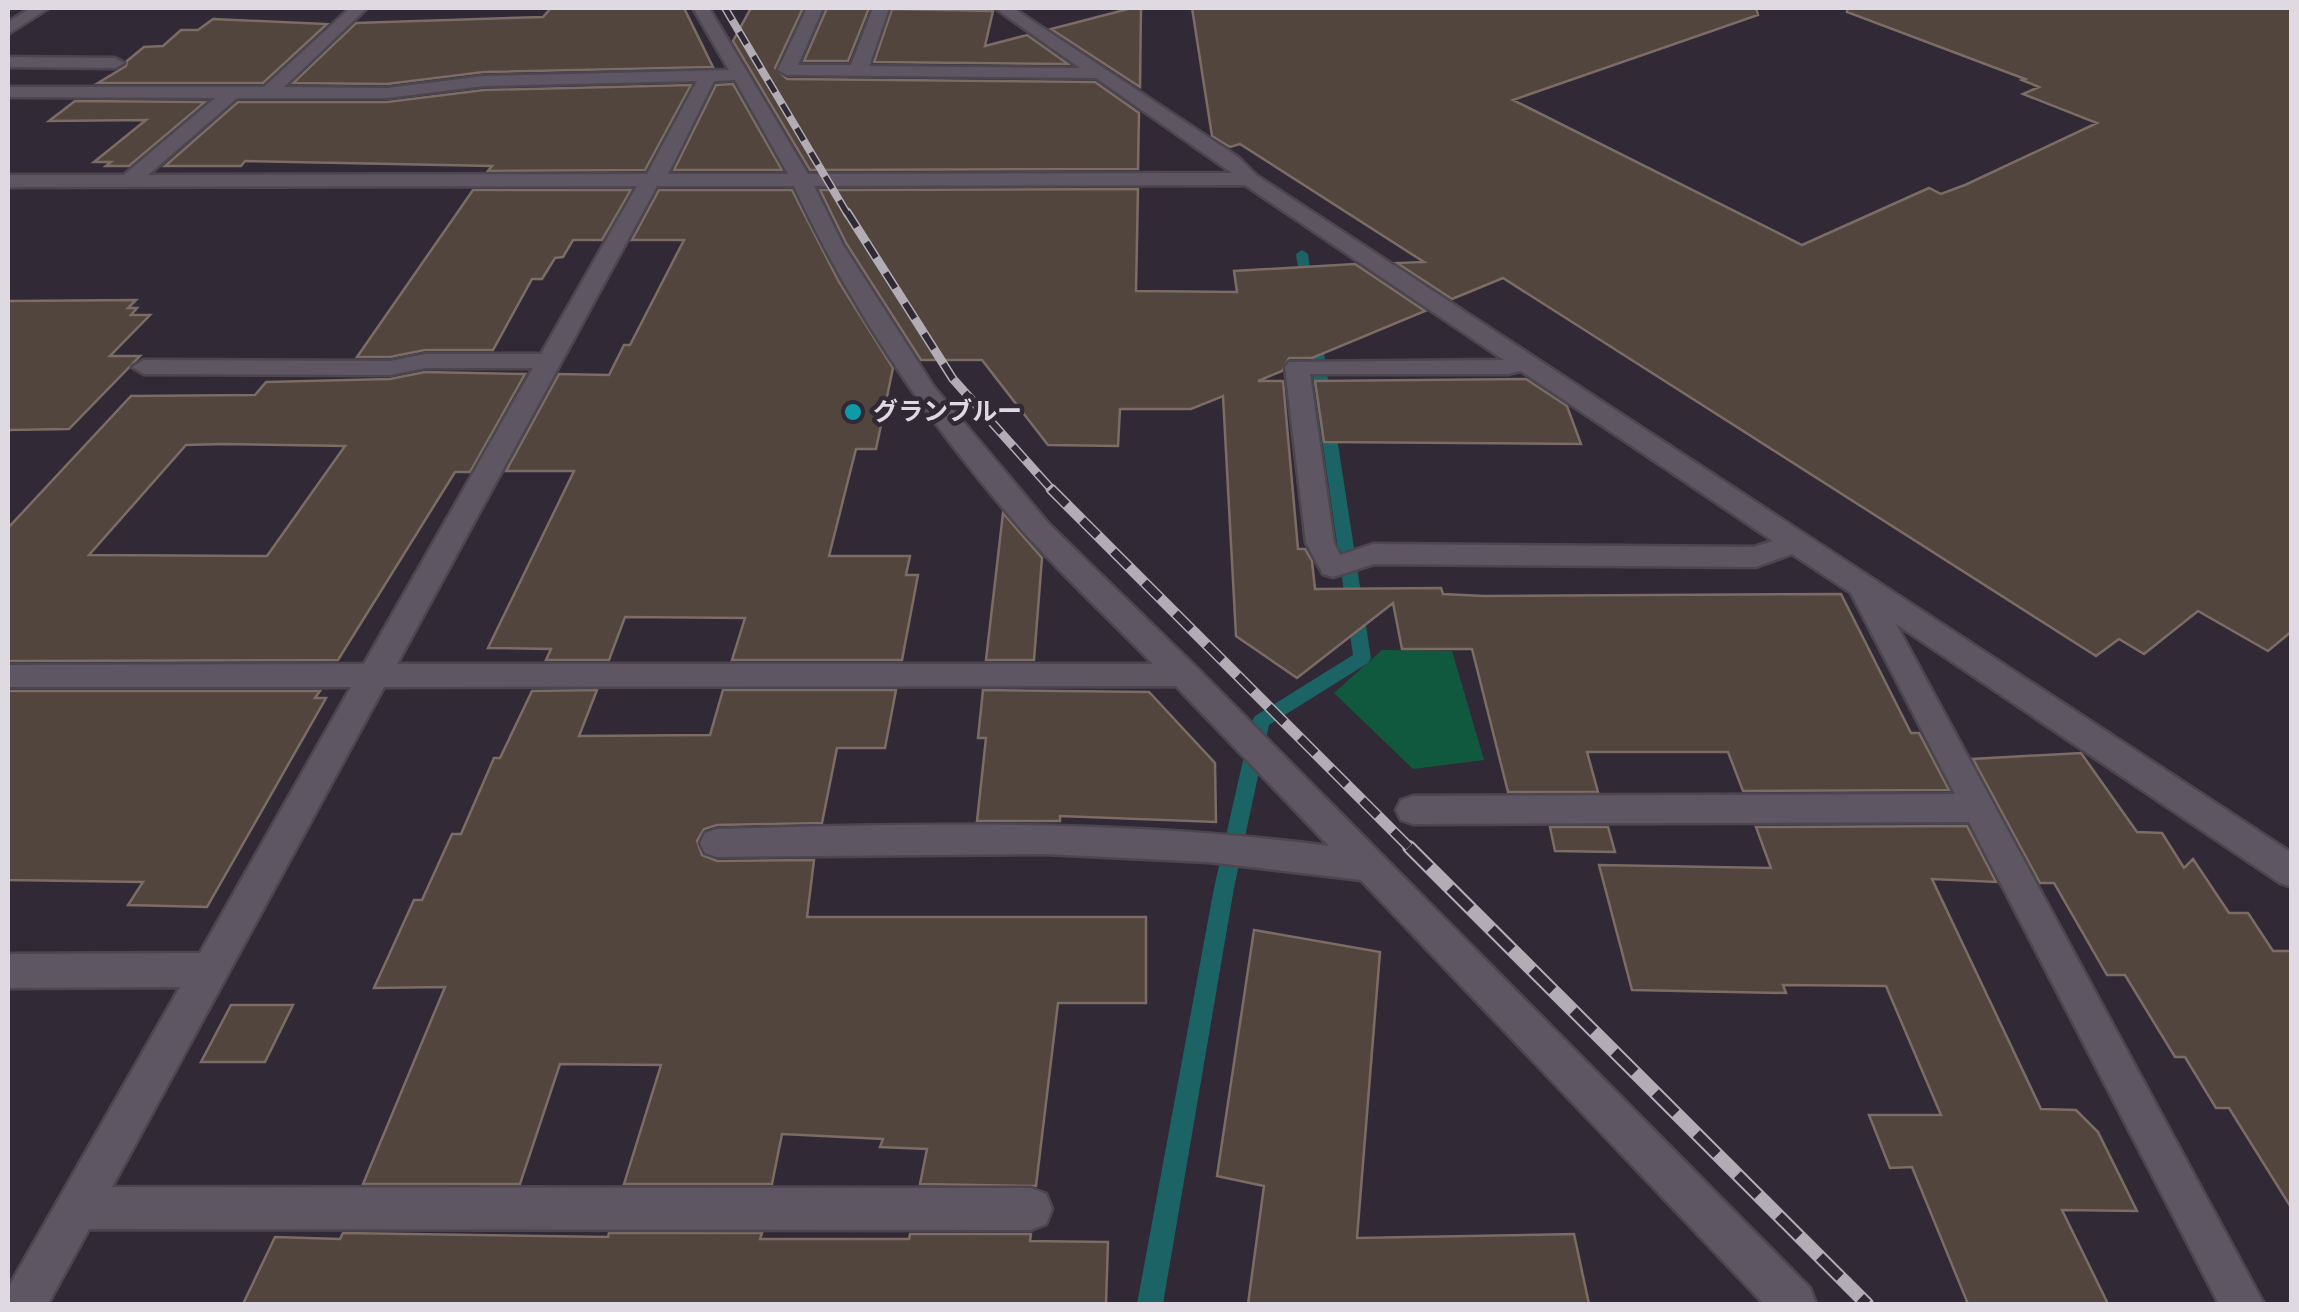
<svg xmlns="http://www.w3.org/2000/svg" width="2299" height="1312" font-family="Bitter,'Noto Sans JP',serif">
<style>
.green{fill:#11593e}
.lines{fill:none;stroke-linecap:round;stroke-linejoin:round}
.stream{fill:#1b6365;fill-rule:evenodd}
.building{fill:#52453d;stroke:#7b6d65;stroke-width:2.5;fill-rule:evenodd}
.minor-casing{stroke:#4c464f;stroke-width:5}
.minor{fill:#5f5663;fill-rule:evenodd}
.rail-far3-casing{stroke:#b2acb4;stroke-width:8}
.rail-far2-casing{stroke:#b2acb4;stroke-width:9}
.rail-far1-casing{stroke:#b2acb4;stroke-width:11}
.rail-casing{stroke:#b2acb4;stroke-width:14}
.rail-far3{stroke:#312935;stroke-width:5;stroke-dasharray:14;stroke-linecap:butt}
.rail-far2{stroke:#312935;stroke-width:6;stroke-dasharray:18;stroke-linecap:butt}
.rail-far1{stroke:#312935;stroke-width:8;stroke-dasharray:22;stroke-linecap:butt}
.rail{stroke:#312935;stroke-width:10;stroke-dasharray:29;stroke-linecap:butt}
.culture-dot{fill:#0f9aa8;stroke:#312935;stroke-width:4}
.labels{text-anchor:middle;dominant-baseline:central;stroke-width:9;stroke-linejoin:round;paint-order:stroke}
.poi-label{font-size:25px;font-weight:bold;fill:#dfdae1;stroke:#312935;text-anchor:start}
</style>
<rect width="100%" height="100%" fill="#312935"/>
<!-- green -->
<path class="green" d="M 1382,650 L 1452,651 L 1484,760 L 1413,769 L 1334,693 Z"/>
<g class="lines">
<!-- stream -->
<path class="stream" d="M 1302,250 L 1308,254 L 1313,288 L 1307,292 L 1301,288 L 1296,254 Z
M 1314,330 L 1321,334 L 1371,658 L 1368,663 L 1269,725 L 1234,888 L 1163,1304 L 1137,1304 L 1214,888 L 1252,721 L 1255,716 L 1353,655 L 1307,334 Z"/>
</g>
<!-- building -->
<path class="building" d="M 551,8 L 684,8 L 713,67 L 484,72 L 387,84 L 293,83 L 356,23 L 543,17 Z
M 751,8 L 803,8 L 775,68 L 787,79 L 1095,82 L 1139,113 L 1138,169 L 810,170 L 733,41 Z
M 827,8 L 869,8 L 848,61 L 804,61 Z
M 1132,8 L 1141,8 L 1140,87 L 1051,29 Z
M 1192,8 L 1756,8 L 1758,15 L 1513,100 L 1802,245 L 1929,188 L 1941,194 L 1965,185 L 2097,123 L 2023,94 L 2039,87 L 2022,80 L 2025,79 L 1847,12 L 1848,8 L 2292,8 L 2292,631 L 2268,651 L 2198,611 L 2144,654 L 2119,639 L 2096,656 L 1503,278 L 1452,299 L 1397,263 L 1424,262 L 1240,144 L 1230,147 L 1212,136 Z
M 892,9 L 993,11 L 985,46 L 1027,35 L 1068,64 L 874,62 Z
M 213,19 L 327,24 L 263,83 L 98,83 L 126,66 L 127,61 L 144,47 L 163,46 L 181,30 L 198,30 Z
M 733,84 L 782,170 L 674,170 L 716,85 Z
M 691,85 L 645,170 L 488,171 L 492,166 L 245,161 L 241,166 L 165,166 L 238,102 L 387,102 L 484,90 Z
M 75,101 L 205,102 L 129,166 L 106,166 L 111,162 L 94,162 L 146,120 L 49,121 Z
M 1138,189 L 1136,291 L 1237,292 L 1234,271 L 1355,264 L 1425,311 L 1312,358 L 1289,358 L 1282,371 L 1258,381 L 1283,381 L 1298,549 L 1305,549 L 1312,561 L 1315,589 L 1441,588 L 1443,594 L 1484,596 L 1841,594 L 1911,733 L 1919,733 L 1949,790 L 1743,791 L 1728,752 L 1587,752 L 1598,792 L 1508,792 L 1472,649 L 1402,649 L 1393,603 L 1297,678 L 1236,636 L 1223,396 L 1191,409 L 1120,409 L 1118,446 L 1048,445 L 982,360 L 921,360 L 846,243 L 820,190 Z
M 473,190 L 631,190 L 602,240 L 573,240 L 563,257 L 555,258 L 542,279 L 532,279 L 493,350 L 425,350 L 390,357 L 357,357 Z
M 659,190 L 792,190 L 839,282 L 893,368 L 876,449 L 856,449 L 829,556 L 910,556 L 906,575 L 918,575 L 902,660 L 732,660 L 745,618 L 625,617 L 609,660 L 546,660 L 551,649 L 488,648 L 574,471 L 506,471 L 559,374 L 609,375 L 624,345 L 630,345 L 684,240 L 632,240 Z
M 136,300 L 128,308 L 137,308 L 131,315 L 150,315 L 110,356 L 140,356 L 69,429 L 8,430 L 8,301 Z
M 425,372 L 525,374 L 470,472 L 455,472 L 338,660 L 8,661 L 8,528 L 131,396 L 255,395 L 266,382 L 390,379 ZM 224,444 L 345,446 L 267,556 L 89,555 L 186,445 Z
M 1526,379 L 1567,406 L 1581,444 L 1324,442 L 1315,381 Z
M 1003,513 L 1042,558 L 1034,660 L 986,660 Z
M 597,690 L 579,736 L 710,735 L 723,690 L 896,690 L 885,748 L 837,748 L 822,823 L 717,825 L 704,829 L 697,841 L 702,855 L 717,861 L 814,860 L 807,917 L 1146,917 L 1146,1003 L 1058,1003 L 1036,1186 L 920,1184 L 927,1149 L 880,1147 L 883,1139 L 782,1134 L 772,1184 L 624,1184 L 661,1065 L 560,1064 L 520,1184 L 363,1184 L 445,987 L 374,988 L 414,900 L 422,900 L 452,834 L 461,834 L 494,758 L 500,758 L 532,691 Z
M 983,690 L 1149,692 L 1215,763 L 1216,822 L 1060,816 L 1060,821 L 977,821 L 986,738 L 978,738 Z
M 8,691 L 320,691 L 315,698 L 326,698 L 207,907 L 128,905 L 143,882 L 8,880 Z
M 2081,753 L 2137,832 L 2162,833 L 2184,868 L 2193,859 L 2229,913 L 2248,913 L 2273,951 L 2292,951 L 2292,1209 L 2229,1108 L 2216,1108 L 2185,1057 L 2175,1057 L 2125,975 L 2107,975 L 2054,883 L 2040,883 L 1973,759 Z
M 1967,826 L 1996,882 L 1932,879 L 2041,1109 L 2076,1110 L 2098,1132 L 2137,1211 L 2062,1210 L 2108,1304 L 1968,1304 L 1912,1167 L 1890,1168 L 1869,1115 L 1941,1115 L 1886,986 L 1783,985 L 1786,993 L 1632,990 L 1599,865 L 1771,868 L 1756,827 Z
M 1550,827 L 1608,827 L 1615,852 L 1555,851 Z
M 1254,930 L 1380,952 L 1357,1238 L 1574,1234 L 1589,1304 L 1248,1304 L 1264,1186 L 1217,1176 Z
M 231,1005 L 293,1005 L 265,1062 L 201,1062 Z
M 343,1233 L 608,1237 L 609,1233 L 762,1233 L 760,1239 L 909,1239 L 910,1234 L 1031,1234 L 1030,1241 L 1108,1242 L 1106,1304 L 243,1304 L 275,1237 L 340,1239 Z"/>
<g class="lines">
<defs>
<path id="minor" d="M 31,8 L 49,8 L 8,34 L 8,22 Z
M 350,8 L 367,8 L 284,87 L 387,88 L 484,76 L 729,70 L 693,8 L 709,8 L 808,174 L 1232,173 L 1096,78 L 787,75 L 778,70 L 807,8 L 823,8 L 798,65 L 851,65 L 873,8 L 889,8 L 869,66 L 1080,68 L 995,8 L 1013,8 L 1238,157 L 1256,175 L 2292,853 L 2292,887 L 2280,883 L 1896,624 L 2264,1304 L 2219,1304 L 1969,822 L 1413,824 L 1401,820 L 1396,810 L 1401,800 L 1413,796 L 1955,794 L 1851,593 L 1792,554 L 1756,567 L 1374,564 L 1333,577 L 1323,574 L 1306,543 L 1285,367 L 1289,362 L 1504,360 L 1245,185 L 814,186 L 843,245 L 934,387 L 1049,524 L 1196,667 L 1810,1288 L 1816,1304 L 1764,1304 L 1361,880 L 1208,862 L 1045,854 L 717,857 L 705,853 L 700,843 L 705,833 L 717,829 C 921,823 1126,819 1329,846 L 1176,686 L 384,687 L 112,1187 L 1031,1188 L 1046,1194 L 1052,1209 L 1046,1224 L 1031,1230 L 89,1229 L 48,1304 L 8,1304 L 8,1288 L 180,987 L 8,988 L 8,954 L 200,953 L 351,687 L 8,687 L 8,665 L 364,664 L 533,368 L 425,368 L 390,375 L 144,374 L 132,367 L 144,360 L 390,361 L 425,354 L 541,354 L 637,186 L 8,187 L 8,175 L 124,175 L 215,98 L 8,97 L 8,87 L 264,87 ZM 735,80 L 788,174 L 668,174 L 714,81 ZM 697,81 L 647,174 L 148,175 L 237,98 L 387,98 L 484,86 ZM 657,186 L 794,186 C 853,314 936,434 1030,539 C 1070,582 1112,622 1153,664 L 397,664 ZM 1521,371 L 1773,541 L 1754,547 L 1373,544 L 1340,555 L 1334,543 L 1310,374 L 1508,374 Z
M 8,57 L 115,58 L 124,63 L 115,68 L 8,67 Z"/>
</defs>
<!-- minor casing -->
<use href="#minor" class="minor-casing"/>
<!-- minor -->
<use href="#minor" class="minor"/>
<defs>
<path id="rail-far3" d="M 725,8 L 848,215"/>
<path id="rail-far2" d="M 847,212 L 953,379 L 1053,491"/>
<path id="rail-far1" d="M 1051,489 L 1412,850"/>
<path id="rail" d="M 1409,847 L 1867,1304"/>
</defs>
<!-- rail-far3 casing -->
<use href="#rail-far3" class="rail-far3-casing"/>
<!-- rail-far2 casing -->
<use href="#rail-far2" class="rail-far2-casing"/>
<!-- rail-far1 casing -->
<use href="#rail-far1" class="rail-far1-casing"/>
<!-- rail casing -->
<use href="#rail" class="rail-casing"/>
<!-- rail-far3 -->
<use href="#rail-far3" class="rail-far3"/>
<!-- rail-far2 -->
<use href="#rail-far2" class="rail-far2"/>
<!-- rail-far1 -->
<use href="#rail-far1" class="rail-far1"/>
<!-- rail -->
<use href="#rail" class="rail"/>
</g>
<!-- markers -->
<circle class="culture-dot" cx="853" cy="412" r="10"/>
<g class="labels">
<!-- poi labels -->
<g class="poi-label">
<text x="873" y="412">グランブルー</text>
</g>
</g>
<!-- border -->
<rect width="2299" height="1312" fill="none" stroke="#dfdae1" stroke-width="20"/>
</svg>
